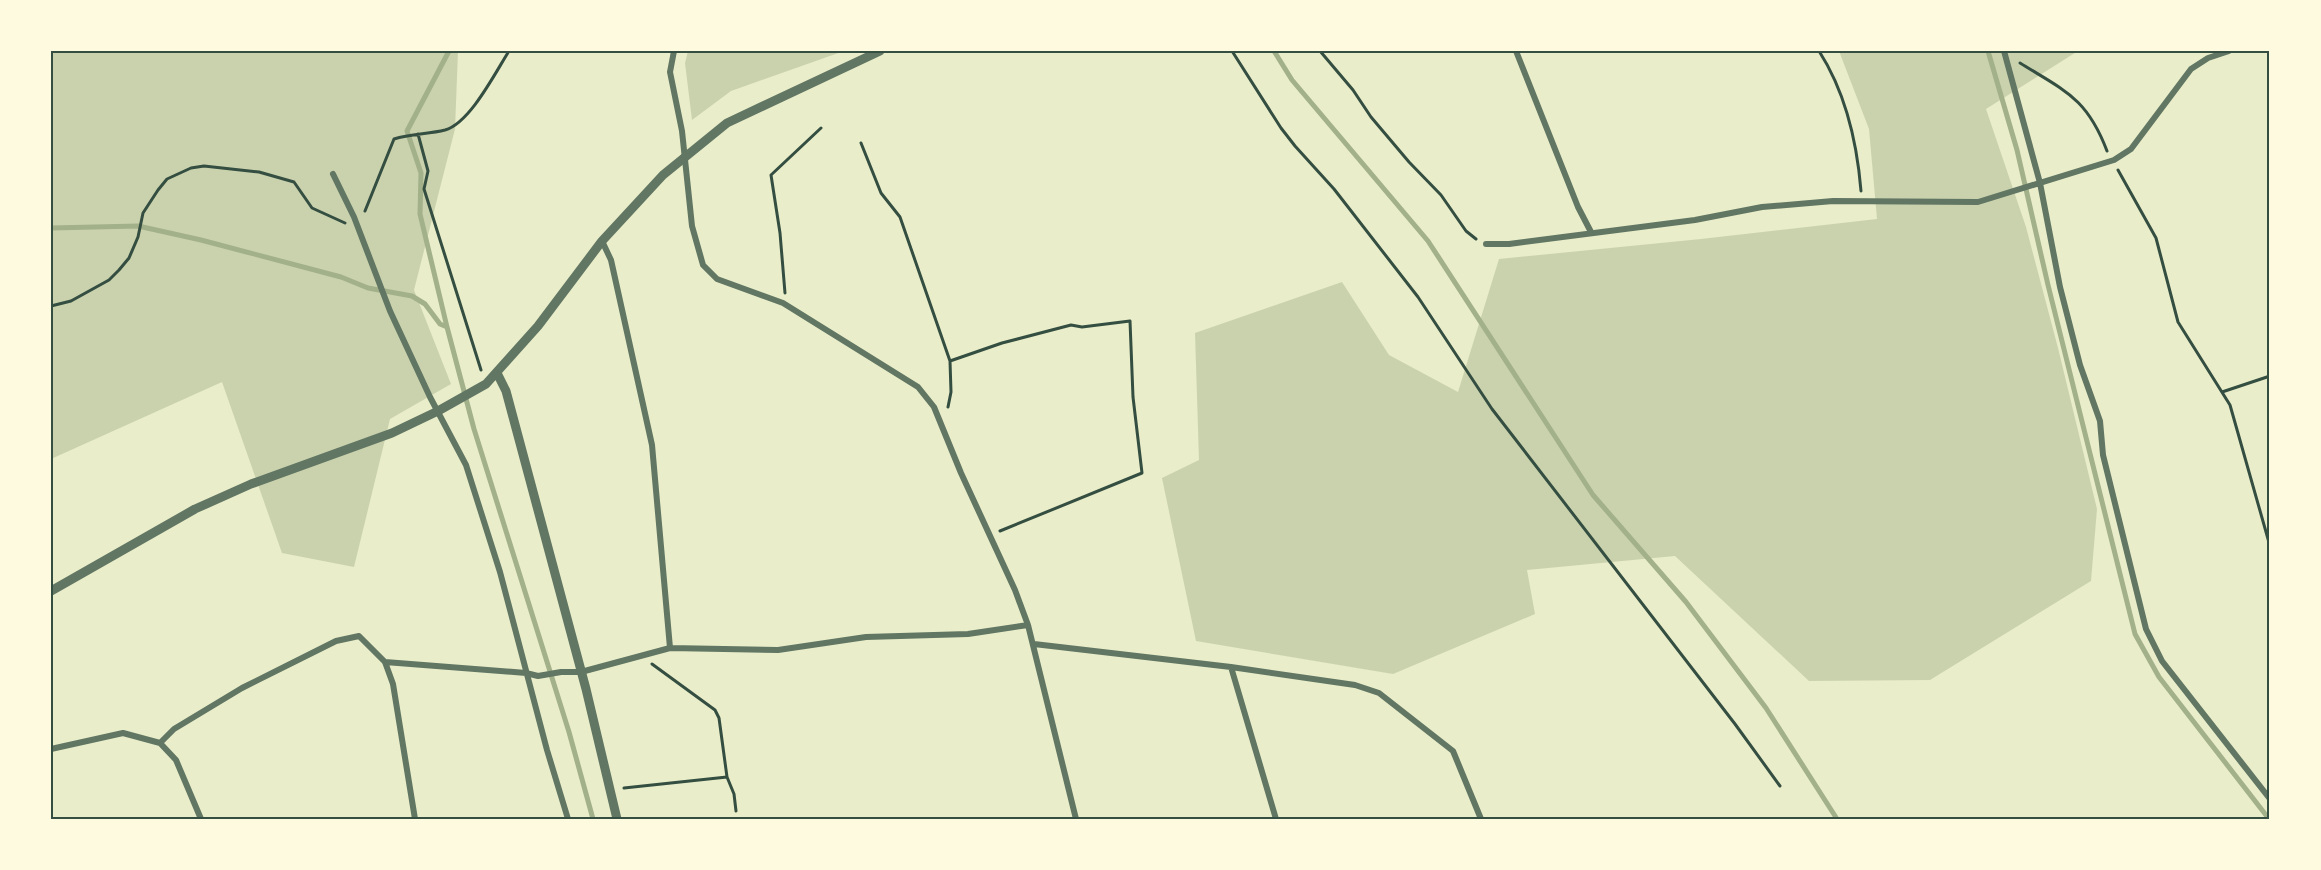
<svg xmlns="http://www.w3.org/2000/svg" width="2321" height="870" font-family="'PT Sans',sans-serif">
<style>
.green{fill:#cad2ad}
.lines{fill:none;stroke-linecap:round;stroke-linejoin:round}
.stream{stroke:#a3b18a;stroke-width:5}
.path{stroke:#344e41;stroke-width:3}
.minor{stroke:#617663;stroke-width:6}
.tertiary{stroke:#617663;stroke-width:9}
.neatline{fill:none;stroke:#344e41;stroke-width:2}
</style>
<rect width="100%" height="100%" fill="#e9edc9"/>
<!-- green -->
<path class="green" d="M 51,51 L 458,51 L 455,129 L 414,290 L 451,384 L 390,419 L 354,567 L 282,553 L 222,382 L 51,459 Z
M 688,51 L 844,51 L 731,91 L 692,120 L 685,63 Z
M 1839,51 L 2078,51 L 1986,109 L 2026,227 L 2058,348 L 2097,509 L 2091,581 L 1930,680 L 1809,681 L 1675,556 L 1527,570 L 1535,614 L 1393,674 L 1196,641 L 1162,478 L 1199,460 L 1195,333 L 1342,282 L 1389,355 L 1458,392 L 1499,259 L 1701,239 L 1877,219 L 1869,129 Z"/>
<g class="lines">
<!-- stream -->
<path class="stream" d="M 449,51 L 407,131 L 421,173 L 420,214 L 447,327 L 474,429 L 569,732 L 593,819
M 1274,51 L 1292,80 L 1428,241 L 1593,495 L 1686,602 L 1766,708 L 1837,819
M 1988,51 L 2017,150 L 2048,285 L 2135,634 L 2159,677 L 2269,819
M 51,228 L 138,226 L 201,240 L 341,277 L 368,288 L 412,296 L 425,304 L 440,324 L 447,327"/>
<!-- path -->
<path class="path" d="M 1232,51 L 1281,128 L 1295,146 L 1334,189 L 1418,297 L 1492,409 L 1735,724 L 1780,786
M 1320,51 L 1353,90 L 1371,117 L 1409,162 L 1441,195 L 1466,231 L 1476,239
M 1819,51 C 1846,93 1857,142 1861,191
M 2020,63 C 2065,91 2087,98 2107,151
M 418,134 L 428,171 L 424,189 L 481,370
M 861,143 L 881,193 L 900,217 L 950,361 L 951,392 L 948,407
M 2118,170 L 2156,238 L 2178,322 L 2230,405 L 2270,546
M 365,211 L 394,139 C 411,134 429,134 445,130 C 470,123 495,73 509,51
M 785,293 L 780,233 L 771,175 L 821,128
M 51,306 L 71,301 L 109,280 L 119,270 L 129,258 L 138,237 L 143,213 L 158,190 L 167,179 L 191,168 L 204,166 L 259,172 L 294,182 L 312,208 L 345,223
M 950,361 L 1002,343 L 1071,325 L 1082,327 L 1130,321 L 1133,397 L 1142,473 L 1000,531
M 2222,392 L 2270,376
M 652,664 L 715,710 L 719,718 L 727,777 L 734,794 L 736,811
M 624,788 L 727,777"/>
<!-- minor -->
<path class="minor" d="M 674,51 L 670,72 L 682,131 L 692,226 L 703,265 L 717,279 L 783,303 L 918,387 L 934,407 L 961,473 L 1015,590 L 1028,625 L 1076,819
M 1516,51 L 1578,207 L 1591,232
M 2004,51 L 2040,183 L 2060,287 L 2080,365 L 2100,421 L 2103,455 L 2146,629 L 2162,661 L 2270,799
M 333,174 L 354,217 L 390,311 L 430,397 L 466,465 L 500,572 L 547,750 L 568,819
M 1486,244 L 1509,244 L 1695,220 L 1762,207 L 1833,201 L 1978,202 L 2114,160 L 2131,149 L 2191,69 L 2208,58 L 2229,51
M 1034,644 L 1231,667 L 1355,685 L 1379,693 L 1453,751 L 1481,819
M 670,648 L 778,650 L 866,637 L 968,634 L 1028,625
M 385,662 L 526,673 L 538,676 L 561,672 L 581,672 L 670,648 L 652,445 L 611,260 L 602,241
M 1231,667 L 1276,819
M 160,743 L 174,729 L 242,688 L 336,641 L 359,636 L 385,662 L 393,684 L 415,819
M 51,749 L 123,733 L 160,743 L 176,760 L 201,819"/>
<!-- tertiary -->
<path class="tertiary" d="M 497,373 L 506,391 L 586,689 L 617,819
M 51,591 L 195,509 L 251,484 L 392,433 L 438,411 L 486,384 L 538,326 L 602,241 L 663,175 L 727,123 L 880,51"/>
</g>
<!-- border -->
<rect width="2321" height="870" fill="none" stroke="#fefae0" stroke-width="105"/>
<rect x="52" y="52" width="2216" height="766" class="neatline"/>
</svg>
